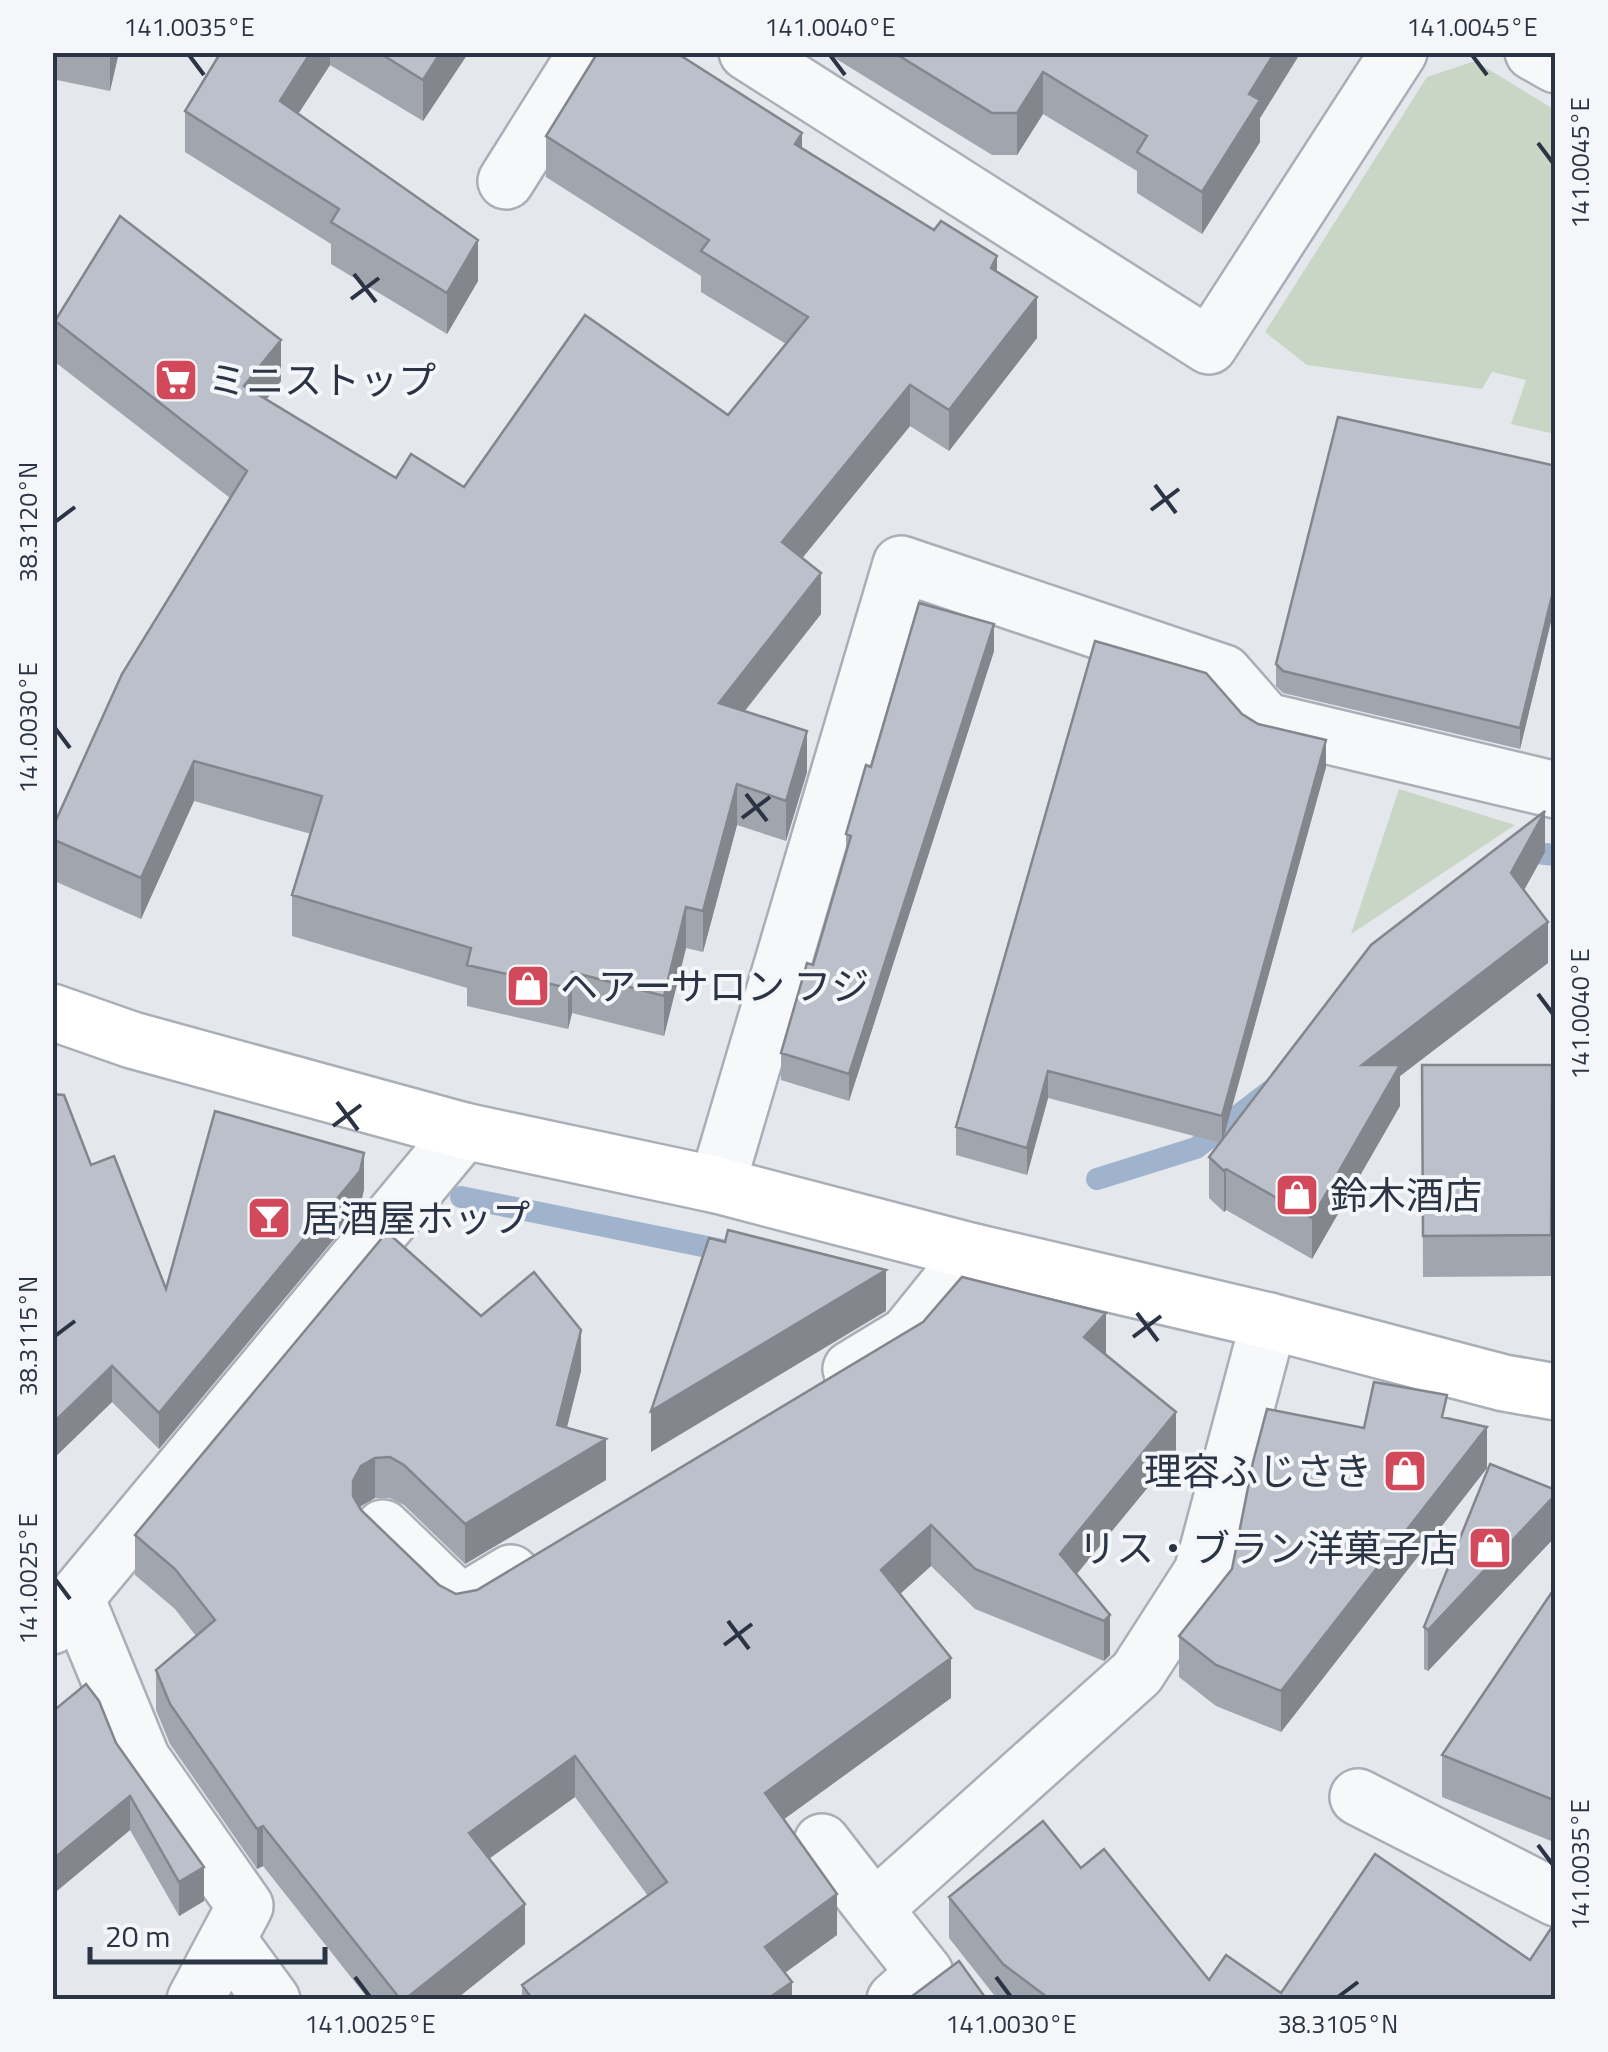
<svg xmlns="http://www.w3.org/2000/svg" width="1608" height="2052" font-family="'Titillium Web','Noto Sans JP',sans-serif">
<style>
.green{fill:#c9d6c5}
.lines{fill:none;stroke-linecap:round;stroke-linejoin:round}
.stream{stroke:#9fb4cc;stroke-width:22}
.street-casing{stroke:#a9aeb7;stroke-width:60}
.secondary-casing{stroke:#a9aeb7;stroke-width:60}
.street{stroke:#f7f8fa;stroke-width:55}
.secondary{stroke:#fff;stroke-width:55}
.wall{fill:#a1a5ae}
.shaded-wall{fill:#83868d}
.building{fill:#bbc0ca;stroke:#83868d;stroke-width:2.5}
.ticks{fill:none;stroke:#2b3445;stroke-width:4}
.labels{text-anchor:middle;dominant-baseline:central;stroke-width:8;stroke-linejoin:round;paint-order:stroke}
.poi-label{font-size:38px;fill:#2b3445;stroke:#f4f6f9;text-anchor:start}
.neatline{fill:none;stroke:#2b3445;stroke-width:4}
.ticks-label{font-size:25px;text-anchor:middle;fill:#2b3445}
</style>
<rect width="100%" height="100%" fill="#e4e7ec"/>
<!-- green -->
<path class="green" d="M 1475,61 L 1555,110 L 1555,434 L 1511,424 L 1526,380 L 1492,372 L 1482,389 L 1307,365 L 1265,332 L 1427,77 Z
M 1399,789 L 1515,825 L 1351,934 Z"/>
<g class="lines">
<!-- stream -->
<path class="stream" d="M 1513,851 L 1556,855
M 1097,1179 L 1196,1148 L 1270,1091
M 461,1197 L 732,1252"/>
<defs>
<path id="street" d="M 747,52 L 1209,346 L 1399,52
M 1533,52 L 1556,65
M 506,181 L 587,52
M 717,1185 L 901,564 L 1224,673 L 1266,721 L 1556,790
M 851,1369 L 907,1335 L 974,1252
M 383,1528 L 461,1603 L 511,1573
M 76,1598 L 142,1759 L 245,1906 L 195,2000
M 52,1626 L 464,1131
M 1358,1797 L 1556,1898
M 822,1842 L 874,1909
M 228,1940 L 272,2000
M 895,2000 L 925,1973 L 874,1909 L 1137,1673 L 1202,1572 L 1269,1321"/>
<path id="secondary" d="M 52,1012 L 132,1040 L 464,1131 L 717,1185 L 974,1252 L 1269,1321 L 1504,1383 L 1556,1392"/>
</defs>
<!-- street casing -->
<use href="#street" class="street-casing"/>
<!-- secondary casing -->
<use href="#secondary" class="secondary-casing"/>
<!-- street -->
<use href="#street" class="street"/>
<!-- secondary -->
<use href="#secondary" class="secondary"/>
</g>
<!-- wall -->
<path class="wall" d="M 52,52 L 119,52 L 110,91 L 52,79 Z
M 221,52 L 469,52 L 423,121 L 330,65 L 298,114 L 478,281 L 447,334 L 331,264 L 331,244 L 185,152 L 185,111 Z
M 825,52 L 1301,52 L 1260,118 L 1260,142 L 1202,234 L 1137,193 L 1137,171 L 1043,114 L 1017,155 L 992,155 Z
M 546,136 L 802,148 L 997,272 L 1037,338 L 949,451 L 910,426 L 802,558 L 821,614 L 745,711 L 807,772 L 786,841 L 737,825 L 703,952 L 686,948 L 664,1036 L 572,1013 L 568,1029 L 467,1006 L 467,988 L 292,936 L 292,895 L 311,834 L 194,801 L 141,919 L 52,880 L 52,829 L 230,498 L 55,362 L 55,321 L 281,381 L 266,400 L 396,478 L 464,487 L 728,415 L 786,344 L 701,292 L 701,276 L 546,177 Z
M 1556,466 L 1556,601 L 1520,749 L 1283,693 L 1276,686 L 1276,664 Z
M 994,651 L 849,1101 L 781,1080 L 781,1053 L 813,965 L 846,855 L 846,834 L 871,767 Z
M 1242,714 L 1326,767 L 1223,1140 L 1545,852 L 1524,890 L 1548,963 L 1400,1076 L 1400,1106 L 1312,1259 L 1226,1210 L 1224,1212 L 1209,1198 L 1209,1157 L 1221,1143 L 1048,1098 L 1027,1175 L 956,1155 L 956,1127 Z
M 1422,1065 L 1552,1065 L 1551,1276 L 1423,1277 Z
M 52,1094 L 91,1165 L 166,1289 L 364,1189 L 360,1208 L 159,1449 L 112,1402 L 52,1460 Z
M 481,1316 L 581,1371 L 567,1428 L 606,1480 L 465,1564 L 404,1505 L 390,1498 L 375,1498 L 361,1506 L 360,1508 L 439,1585 L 456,1594 L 477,1590 L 1106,1353 L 1176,1453 L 1077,1574 L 1110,1615 L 1110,1655 L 1104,1661 L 975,1609 L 931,1566 L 900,1594 L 951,1698 L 784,1819 L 837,1935 L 785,1973 L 792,2000 L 522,2000 L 522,1985 L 648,1896 L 575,1797 L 489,1859 L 525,1944 L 455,2000 L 369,2000 L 263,1866 L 257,1869 L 170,1744 L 156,1710 L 156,1670 L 196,1636 L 175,1609 L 135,1575 L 135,1535 Z
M 1447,1418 L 1487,1468 L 1281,1732 L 1216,1706 L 1179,1677 L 1179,1636 L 1364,1428 Z
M 1556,1490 L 1556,1536 L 1428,1671 L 1424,1669 L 1424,1627 Z
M 1556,1586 L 1556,1843 L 1442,1797 L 1442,1755 Z
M 52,1712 L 116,1743 L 204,1901 L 179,1916 L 130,1830 L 52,1895 Z
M 1081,1868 L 1209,1980 L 1281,1993 L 1530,1960 L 1556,2000 L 998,2000 L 949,1938 L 949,1897 Z"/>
<!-- shaded-wall -->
<path class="shaded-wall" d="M 110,52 L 119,52 L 110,91 Z
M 311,52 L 330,52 L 330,65 L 280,142 L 280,101 Z
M 441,52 L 469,52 L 423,121 L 423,80 Z
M 1275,52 L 1301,52 L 1260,118 L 1260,142 L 1202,234 L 1202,192 L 1249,94 Z
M 1043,72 L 1043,114 L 1017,155 L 1017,113 Z
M 802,133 L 802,173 L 795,144 Z
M 478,240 L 478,281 L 447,334 L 447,293 Z
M 997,256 L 997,297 L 991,268 Z
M 1037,297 L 1037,338 L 949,451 L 949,410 Z
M 281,340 L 281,381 L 244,427 L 244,386 Z
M 910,385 L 910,426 L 782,583 L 782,542 Z
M 821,573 L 821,614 L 719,743 L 719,703 Z
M 1556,579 L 1556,601 L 1520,749 L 1520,728 Z
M 994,624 L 994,651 L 849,1101 L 849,1074 Z
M 807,731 L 807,772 L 786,841 L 786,801 Z
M 1326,740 L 1326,767 L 1222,1143 L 1222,1116 Z
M 194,761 L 194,801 L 141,919 L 141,878 Z
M 737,784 L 737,825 L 703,952 L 703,911 Z
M 1545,811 L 1545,852 L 1511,914 L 1511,873 Z
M 686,907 L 686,948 L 664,1036 L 664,996 Z
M 1548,922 L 1548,963 L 1400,1076 L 1400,1106 L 1312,1259 L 1312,1218 L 1362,1065 Z
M 572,972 L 572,1013 L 568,1029 L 568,988 Z
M 1048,1071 L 1048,1098 L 1027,1175 L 1027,1148 Z
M 364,1153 L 364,1189 L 360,1208 L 159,1449 L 159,1413 Z
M 1226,1169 L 1226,1210 L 1224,1212 L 1224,1171 Z
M 886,1270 L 886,1311 L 651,1452 L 651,1411 Z
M 1106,1313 L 1106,1353 L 1084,1377 L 1084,1337 Z
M 581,1330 L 581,1371 L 557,1465 L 557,1425 Z
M 112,1366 L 112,1402 L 52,1460 L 52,1424 Z
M 1176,1412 L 1176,1453 L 1060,1594 L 1060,1554 Z
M 1487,1427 L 1487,1468 L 1281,1732 L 1281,1691 Z
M 606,1439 L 606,1480 L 465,1564 L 465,1524 Z
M 375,1458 L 375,1498 L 361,1506 L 353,1521 L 353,1481 L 361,1466 Z
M 1556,1494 L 1556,1536 L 1428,1671 L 1428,1630 Z
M 931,1525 L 931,1566 L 881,1611 L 881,1570 Z
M 1110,1615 L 1110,1655 L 1104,1661 L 1104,1621 Z
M 951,1658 L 951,1698 L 765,1833 L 765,1793 Z
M 575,1756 L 575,1797 L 469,1873 L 469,1833 Z
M 130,1796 L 130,1830 L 52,1895 L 52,1860 Z
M 263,1826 L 263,1866 L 257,1869 L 257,1829 Z
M 204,1867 L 204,1901 L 179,1916 L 179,1882 Z
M 837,1894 L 837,1935 L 765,1987 L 765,1947 Z
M 525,1904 L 525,1944 L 455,2000 L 404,2000 Z
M 792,1982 L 792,2000 L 766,2000 Z"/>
<!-- building -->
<path class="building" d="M 221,52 L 311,52 L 280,101 L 478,240 L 447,293 L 331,222 L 339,209 L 185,111 Z
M 378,52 L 441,52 L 423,80 Z
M 598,52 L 675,52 L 802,133 L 795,144 L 934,230 L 941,221 L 997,256 L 991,268 L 1037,297 L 949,410 L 910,385 L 782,542 L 821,573 L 719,703 L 807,731 L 786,801 L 737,784 L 703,911 L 686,907 L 664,996 L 572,972 L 568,988 L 467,965 L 471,948 L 292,895 L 322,796 L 194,761 L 141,878 L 52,839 L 52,829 L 122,674 L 247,471 L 55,321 L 120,216 L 281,340 L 244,386 L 396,478 L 411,454 L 464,487 L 585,315 L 728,415 L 808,317 L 701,251 L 709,240 L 546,136 Z
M 893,52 L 1275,52 L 1249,94 L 1260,100 L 1202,192 L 1137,152 L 1147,136 L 1043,72 L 1017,113 L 992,113 Z
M 1338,417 L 1556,466 L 1556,579 L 1520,728 L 1283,671 L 1276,664 Z
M 919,603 L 994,624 L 849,1074 L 781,1053 L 807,963 L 813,965 L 851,836 L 846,834 L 866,765 L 871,767 Z
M 1095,641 L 1206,673 L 1242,714 L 1258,724 L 1326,740 L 1222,1116 L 1048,1071 L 1027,1148 L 956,1127 Z
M 1545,811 L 1511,873 L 1548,922 L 1362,1065 L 1400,1065 L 1312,1218 L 1226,1169 L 1224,1171 L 1209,1157 L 1371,945 Z
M 1422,1065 L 1552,1065 L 1551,1235 L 1423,1236 Z
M 52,1094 L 64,1095 L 91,1165 L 114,1156 L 166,1289 L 215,1111 L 364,1153 L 360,1171 L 159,1413 L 112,1366 L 52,1424 Z
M 728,1230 L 886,1270 L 651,1411 L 709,1238 L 725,1242 Z
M 387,1232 L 481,1316 L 534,1272 L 581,1330 L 557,1425 L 606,1439 L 465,1524 L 404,1465 L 390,1457 L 375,1458 L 361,1466 L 353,1481 L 353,1496 L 361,1510 L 439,1585 L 456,1594 L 477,1590 L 923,1322 L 962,1277 L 1106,1313 L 1084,1337 L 1176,1412 L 1060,1554 L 1110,1615 L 1104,1621 L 975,1569 L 931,1525 L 881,1570 L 951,1658 L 765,1793 L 837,1894 L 765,1947 L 792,1982 L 766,2000 L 533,2000 L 522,1985 L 667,1882 L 575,1756 L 469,1833 L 525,1904 L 404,2000 L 401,2000 L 263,1826 L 257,1829 L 170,1704 L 156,1670 L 215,1620 L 175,1569 L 135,1535 Z
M 1374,1382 L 1447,1395 L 1442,1417 L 1487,1427 L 1281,1691 L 1216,1665 L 1179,1636 L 1232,1569 L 1253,1462 L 1267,1409 L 1364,1428 Z
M 1490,1464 L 1556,1490 L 1556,1494 L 1428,1630 L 1424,1627 Z
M 1556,1586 L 1556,1801 L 1442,1755 Z
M 86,1684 L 99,1701 L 116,1743 L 204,1867 L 179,1882 L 130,1796 L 52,1860 L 52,1712 Z
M 1043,1821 L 1081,1868 L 1104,1849 L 1209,1980 L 1226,1955 L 1281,1993 L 1375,1854 L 1530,1960 L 1556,1921 L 1556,2000 L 1051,2000 L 1003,1964 L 949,1897 Z
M 959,1961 L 987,2000 L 907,2000 Z"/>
<!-- ticks -->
<path class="ticks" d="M 189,55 L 204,75M 830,55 L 845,75M 1472,55 L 1487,75M 1538,143 L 1553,163M 354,274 L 376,302M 351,299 L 379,278M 1155,485 L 1176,513M 1151,510 L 1179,489M 55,522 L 75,507M 55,728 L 70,748M 746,794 L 767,821M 742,818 L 770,797M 1538,994 L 1553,1014M 337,1102 L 358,1130M 333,1126 L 361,1105M 1137,1313 L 1158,1341M 55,1336 L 75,1321M 1133,1337 L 1161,1316M 55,1579 L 70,1599M 728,1621 L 749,1649M 724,1645 L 752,1624M 1538,1845 L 1553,1865M 355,1977 L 370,1997M 996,1977 L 1011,1997M 1338,1997 L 1358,1982"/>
<!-- icons -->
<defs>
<symbol id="supermarket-square" viewBox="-11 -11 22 22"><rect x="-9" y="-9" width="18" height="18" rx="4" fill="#d1495b" stroke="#f4f6f9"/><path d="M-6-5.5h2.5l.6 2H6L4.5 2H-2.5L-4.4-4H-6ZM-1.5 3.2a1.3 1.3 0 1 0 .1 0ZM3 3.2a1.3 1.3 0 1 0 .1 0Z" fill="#fff"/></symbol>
<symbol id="shop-square" viewBox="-11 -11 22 22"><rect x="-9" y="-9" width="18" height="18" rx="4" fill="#d1495b" stroke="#f4f6f9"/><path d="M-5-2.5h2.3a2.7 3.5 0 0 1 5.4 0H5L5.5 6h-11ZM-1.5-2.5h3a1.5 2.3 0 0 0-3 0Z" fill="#fff"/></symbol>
<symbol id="bar-square" viewBox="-11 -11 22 22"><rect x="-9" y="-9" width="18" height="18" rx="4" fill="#d1495b" stroke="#f4f6f9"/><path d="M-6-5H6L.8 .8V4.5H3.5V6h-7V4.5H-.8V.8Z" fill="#fff"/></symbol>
</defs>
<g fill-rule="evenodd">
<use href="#supermarket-square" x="151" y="355" width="50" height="50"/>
<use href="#shop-square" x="503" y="961" width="50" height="50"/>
<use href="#shop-square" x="1272" y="1170" width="50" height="50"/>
<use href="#bar-square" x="244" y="1193" width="50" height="50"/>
<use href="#shop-square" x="1380" y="1446" width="50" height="50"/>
<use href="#shop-square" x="1465" y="1523" width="50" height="50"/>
</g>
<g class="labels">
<!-- poi labels -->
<g class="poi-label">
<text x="208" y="380">ミニストップ</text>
<text x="560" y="986">ヘアーサロン フジ</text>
<text x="1330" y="1195">鈴木酒店</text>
<text x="302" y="1218">居酒屋ホップ</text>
<text x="1372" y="1471" text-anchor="end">理容ふじさき</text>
<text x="1458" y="1548" text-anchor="end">リス・ブラン洋菓子店</text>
</g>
</g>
<!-- border -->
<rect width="1608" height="2052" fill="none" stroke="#f4f6f9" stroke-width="110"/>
<!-- scale -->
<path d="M90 1947v15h235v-15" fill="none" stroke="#2b3445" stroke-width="5"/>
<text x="105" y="1947" font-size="30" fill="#2b3445" stroke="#f4f6f9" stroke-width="8" paint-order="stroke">20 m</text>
<rect x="55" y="55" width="1498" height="1942" class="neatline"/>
<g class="ticks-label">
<text x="189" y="36">141.0035°E</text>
<text x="830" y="36">141.0040°E</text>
<text x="1472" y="36">141.0045°E</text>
<text transform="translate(1580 163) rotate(-90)" y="9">141.0045°E</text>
<text transform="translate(28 522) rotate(-90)" y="9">38.3120°N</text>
<text transform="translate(28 728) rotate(-90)" y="9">141.0030°E</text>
<text transform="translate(1580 1014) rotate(-90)" y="9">141.0040°E</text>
<text transform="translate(28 1336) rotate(-90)" y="9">38.3115°N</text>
<text transform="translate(28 1579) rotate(-90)" y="9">141.0025°E</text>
<text transform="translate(1580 1865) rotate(-90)" y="9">141.0035°E</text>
<text x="370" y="2033">141.0025°E</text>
<text x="1011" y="2033">141.0030°E</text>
<text x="1338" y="2033">38.3105°N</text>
</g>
</svg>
